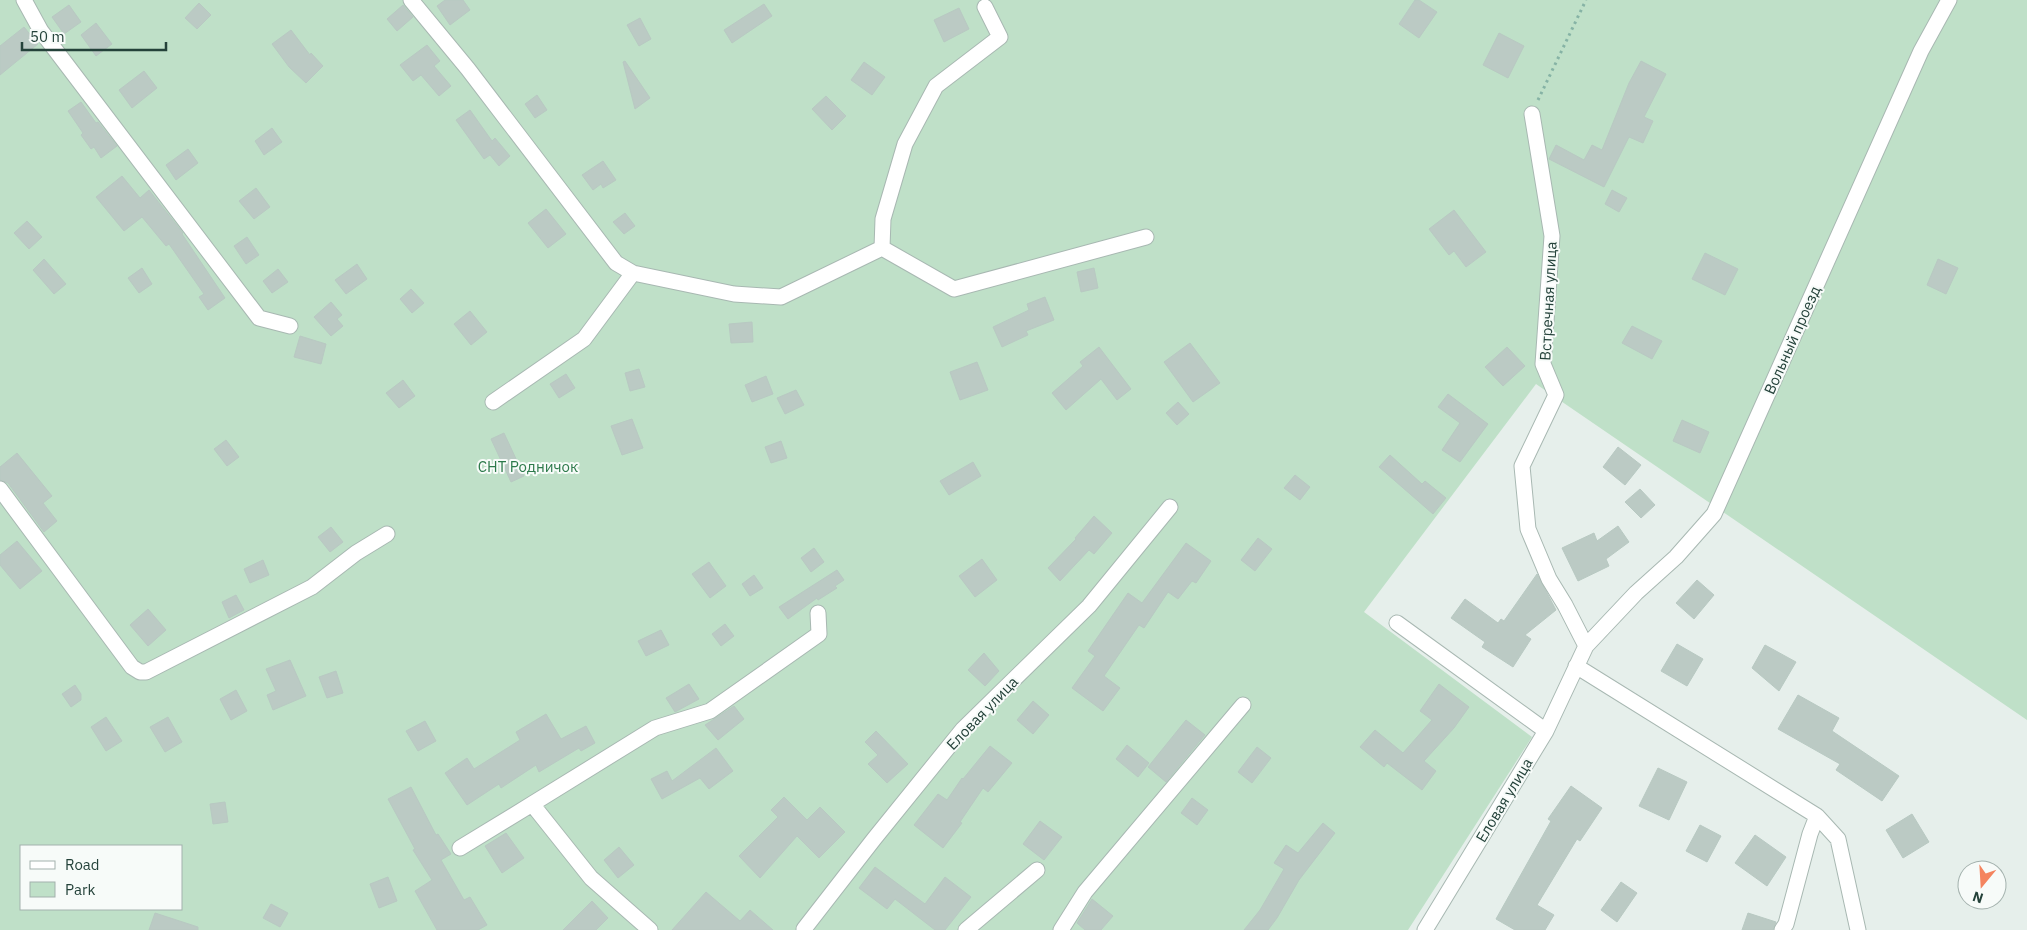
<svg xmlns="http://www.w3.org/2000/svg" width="2027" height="930" font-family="'IBM Plex Sans',sans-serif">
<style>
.green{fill:#bfe0c8;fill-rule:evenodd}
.building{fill:#bbcac4;stroke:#b8c9c2}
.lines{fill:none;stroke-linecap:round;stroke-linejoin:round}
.minor-casing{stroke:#a8b8b2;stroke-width:17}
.path{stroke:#86b3a5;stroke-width:3;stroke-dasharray:2.5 4;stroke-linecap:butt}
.minor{stroke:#fff;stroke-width:15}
.labels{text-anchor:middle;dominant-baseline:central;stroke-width:4;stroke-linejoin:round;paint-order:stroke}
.street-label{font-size:15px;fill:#24423a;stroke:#f7fbf9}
.park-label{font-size:15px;fill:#2d7a4b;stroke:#f7fbf9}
</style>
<rect width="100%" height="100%" fill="#e6efeb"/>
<!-- green -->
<path class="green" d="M 0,0 L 2027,0 L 2027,720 L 1536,384 L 1364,612 L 1532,737 L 1408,930 L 0,930 ZM 21,846 L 181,846 L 181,909 L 21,909 Z"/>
<!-- building -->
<path class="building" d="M 445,0 L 463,0 L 470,10 L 450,25 L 437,6 Z
M 1415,0 L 1419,0 L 1437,12 L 1419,38 L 1399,24 Z
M 199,3 L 211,15 L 197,29 L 185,18 Z
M 764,4 L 772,16 L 732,43 L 724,30 Z
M 69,5 L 81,22 L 64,34 L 52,17 Z
M 403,5 L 413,17 L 397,31 L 387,19 Z
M 959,8 L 969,29 L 944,42 L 934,20 Z
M 640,18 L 651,39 L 639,46 L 627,25 Z
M 96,23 L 112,44 L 96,56 L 81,35 Z
M 24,27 L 38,44 L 0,75 L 0,46 Z
M 291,30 L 310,55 L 311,53 L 323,66 L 306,83 L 289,67 L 272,44 Z
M 1499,33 L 1524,46 L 1508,78 L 1483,65 Z
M 427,45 L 440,61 L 434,66 L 451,86 L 439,96 L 421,75 L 413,81 L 400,65 Z
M 625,61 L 650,98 L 635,109 L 623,62 Z
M 1641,61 L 1666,74 L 1644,117 L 1653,121 L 1643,143 L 1629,137 L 1604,187 L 1549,159 L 1556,145 L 1584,160 L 1592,145 L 1602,150 L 1629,83 Z
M 864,62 L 885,77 L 872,95 L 851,80 Z
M 144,71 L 157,88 L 132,108 L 119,90 Z
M 537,95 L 547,110 L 535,118 L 525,104 Z
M 826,96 L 846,116 L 832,130 L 812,109 Z
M 81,102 L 96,123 L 98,122 L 117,146 L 101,158 L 94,147 L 91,149 L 81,135 L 83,133 L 68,111 Z
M 470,110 L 492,141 L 495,138 L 510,156 L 499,166 L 490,155 L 484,159 L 456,120 Z
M 272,128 L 282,142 L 264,155 L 255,141 Z
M 188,149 L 198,163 L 176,180 L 166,165 Z
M 603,161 L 616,180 L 603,188 L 601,184 L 593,190 L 582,175 Z
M 122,176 L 140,198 L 149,190 L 183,233 L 182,234 L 225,298 L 208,310 L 199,297 L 204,294 L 169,244 L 166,246 L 142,217 L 124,231 L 96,197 Z
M 256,188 L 270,207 L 254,219 L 239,201 Z
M 1612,190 L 1627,198 L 1619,212 L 1605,204 Z
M 546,209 L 566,234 L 548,248 L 528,223 Z
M 1454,210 L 1486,252 L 1466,267 L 1454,251 L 1449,255 L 1429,229 Z
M 625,213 L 635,226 L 624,234 L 613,222 Z
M 27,221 L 42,237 L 29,249 L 14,233 Z
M 247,237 L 259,255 L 246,264 L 234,246 Z
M 1705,253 L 1738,269 L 1725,295 L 1692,279 Z
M 44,259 L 66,284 L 54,294 L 33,270 Z
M 1938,259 L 1958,268 L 1946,294 L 1927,285 Z
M 357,264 L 367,279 L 346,294 L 335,280 Z
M 142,268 L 152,284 L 139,293 L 128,278 Z
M 1094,268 L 1098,288 L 1081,292 L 1077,272 Z
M 278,269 L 288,282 L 272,293 L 263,281 Z
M 411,289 L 424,303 L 412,313 L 400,299 Z
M 1045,297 L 1054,320 L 1026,331 L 1028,335 L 1002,347 L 993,327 L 1029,310 L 1027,304 Z
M 331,302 L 342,315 L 337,319 L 343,326 L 331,336 L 314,317 Z
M 470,311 L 487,332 L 471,345 L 454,324 Z
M 752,322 L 753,342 L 731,343 L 729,324 Z
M 1632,326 L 1662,341 L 1652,359 L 1622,343 Z
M 300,336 L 326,344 L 321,364 L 294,357 Z
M 1190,343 L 1220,383 L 1193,402 L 1164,362 Z
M 1099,347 L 1131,389 L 1117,400 L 1101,379 L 1066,410 L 1052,393 L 1083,366 L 1080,362 Z
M 1507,347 L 1525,366 L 1503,386 L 1485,367 Z
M 977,362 L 988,390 L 960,400 L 950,372 Z
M 639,369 L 645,387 L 630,391 L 625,373 Z
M 566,374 L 575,388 L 559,398 L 550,384 Z
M 766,376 L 773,394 L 752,402 L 745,385 Z
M 403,380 L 415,396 L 399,408 L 386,393 Z
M 796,390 L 804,405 L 785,414 L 777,398 Z
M 1448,394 L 1488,424 L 1460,462 L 1442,450 L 1460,423 L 1438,407 Z
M 1178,402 L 1189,414 L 1177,425 L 1166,413 Z
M 632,419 L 643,448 L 622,455 L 611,426 Z
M 1682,420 L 1709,432 L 1700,453 L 1673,441 Z
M 504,433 L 524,476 L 511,482 L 491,439 Z
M 226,440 L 239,457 L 227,466 L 214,449 Z
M 781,441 L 787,458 L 771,463 L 765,447 Z
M 1618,447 L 1641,465 L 1625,485 L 1603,467 Z
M 17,453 L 52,496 L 43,503 L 57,521 L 44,532 L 8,483 L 0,480 L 0,467 Z
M 1390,455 L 1422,484 L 1425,481 L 1446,498 L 1433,514 L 1379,467 Z
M 973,462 L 981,476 L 949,495 L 940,481 Z
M 1295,475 L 1310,487 L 1300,500 L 1284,488 Z
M 1640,489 L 1655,505 L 1641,518 L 1625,502 Z
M 1094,516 L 1112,533 L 1094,554 L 1089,550 L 1060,581 L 1048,568 L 1076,539 L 1075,538 Z
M 1618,526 L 1629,542 L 1606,559 L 1609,566 L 1578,581 L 1562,548 L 1594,533 L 1597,541 Z
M 331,527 L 343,542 L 330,552 L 318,537 Z
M 1258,538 L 1272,549 L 1255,571 L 1241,560 Z
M 17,541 L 42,571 L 20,589 L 0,565 L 0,555 Z
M 1186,543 L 1211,561 L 1196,583 L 1192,581 L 1178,599 L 1168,592 L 1144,628 L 1139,625 L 1104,676 L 1120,688 L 1103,711 L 1072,688 L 1095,656 L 1088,651 L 1128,593 L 1142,603 Z
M 814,548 L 824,562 L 811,572 L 801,558 Z
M 982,559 L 997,580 L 975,597 L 959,576 Z
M 263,560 L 269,575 L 250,583 L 244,569 Z
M 709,562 L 726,586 L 710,598 L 692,574 Z
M 837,570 L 844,580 L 835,586 L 837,588 L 818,600 L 817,598 L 788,619 L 779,607 Z
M 1537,574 L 1556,610 L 1525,635 L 1531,639 L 1513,667 L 1482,647 L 1485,642 L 1451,618 L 1465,599 L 1498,623 L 1501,619 L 1504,621 Z
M 754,575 L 763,588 L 750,596 L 742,584 Z
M 1697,580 L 1714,595 L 1694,619 L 1676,603 Z
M 236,595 L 244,610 L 229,618 L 222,602 Z
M 148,609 L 166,630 L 148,646 L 130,625 Z
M 725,624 L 734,636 L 721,646 L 712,634 Z
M 661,630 L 669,645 L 646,656 L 638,641 Z
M 1677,644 L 1703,659 L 1687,686 L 1661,671 Z
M 1765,645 L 1796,662 L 1779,691 L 1752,668 Z
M 984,653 L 999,671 L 985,686 L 968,670 Z
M 290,660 L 306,696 L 273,710 L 267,695 L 276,691 L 266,669 Z
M 336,671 L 343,693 L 327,698 L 319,677 Z
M 689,684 L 699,699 L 675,712 L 666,698 Z
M 1439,684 L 1469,707 L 1454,728 L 1424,761 L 1436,771 L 1422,790 L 1387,763 L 1384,767 L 1360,747 L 1375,730 L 1403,753 L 1432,720 L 1420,711 Z
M 75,685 L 81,694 L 81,700 L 71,707 L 62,694 Z
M 236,690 L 247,711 L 231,720 L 220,699 Z
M 1798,695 L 1839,718 L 1832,731 L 1899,776 L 1882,801 L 1836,770 L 1840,764 L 1778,729 Z
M 1033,701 L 1049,715 L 1033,734 L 1017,720 Z
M 734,706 L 744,719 L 718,740 L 705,725 Z
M 546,714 L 561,739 L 586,726 L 595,743 L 581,751 L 579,748 L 539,772 L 536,765 L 501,788 L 499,784 L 467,805 L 445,773 L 467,758 L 474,769 L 520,740 L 516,732 Z
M 106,717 L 122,741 L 106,751 L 91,727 Z
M 168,717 L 182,742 L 165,752 L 150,727 Z
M 1186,720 L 1205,735 L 1166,782 L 1148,767 Z
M 425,721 L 436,741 L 418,751 L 406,731 Z
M 876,731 L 908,764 L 887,783 L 868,764 L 878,755 L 865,742 Z
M 1127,745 L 1149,763 L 1138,777 L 1116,759 Z
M 990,746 L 1012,763 L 988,792 L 983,788 L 960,822 L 962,823 L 943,848 L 914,825 L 938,794 L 947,800 L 962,778 L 963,779 Z
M 1257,747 L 1271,758 L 1252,783 L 1238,772 Z
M 716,748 L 733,771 L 709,789 L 700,778 L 662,799 L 651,779 L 667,771 L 672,781 Z
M 1658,768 L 1687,782 L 1669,820 L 1639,806 Z
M 1571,786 L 1602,808 L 1580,841 L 1577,839 L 1537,905 L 1554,915 L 1545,930 L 1515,930 L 1496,919 L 1551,821 L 1548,819 Z
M 411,787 L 436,835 L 438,834 L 451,854 L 441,860 L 464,900 L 470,897 L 487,925 L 478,930 L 437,930 L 415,891 L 432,880 L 413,850 L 415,849 L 388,799 Z
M 784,797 L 807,820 L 820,807 L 845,832 L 819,858 L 797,836 L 760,878 L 739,856 L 778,817 L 771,810 Z
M 1192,798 L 1208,810 L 1197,825 L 1181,813 Z
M 225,802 L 228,822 L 213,824 L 210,804 Z
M 1912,814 L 1929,842 L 1903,858 L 1886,830 Z
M 1040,821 L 1062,837 L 1044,860 L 1023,844 Z
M 1323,823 L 1335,833 L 1299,880 L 1277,918 L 1268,930 L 1244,930 L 1260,910 L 1284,869 L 1274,863 L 1286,845 L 1298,853 Z
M 1700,825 L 1721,836 L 1707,862 L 1686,851 Z
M 506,833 L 524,858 L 502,873 L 485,846 Z
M 1755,835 L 1786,857 L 1767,886 L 1735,863 Z
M 619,847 L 634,865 L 618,878 L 604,860 Z
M 875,867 L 925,904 L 945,877 L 971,897 L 945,930 L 935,930 L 895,899 L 887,909 L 859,888 Z
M 388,877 L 397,901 L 379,908 L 370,884 Z
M 1621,882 L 1637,893 L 1617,922 L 1601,910 Z
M 706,892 L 740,921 L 750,910 L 773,930 L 672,930 Z
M 1092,899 L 1113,916 L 1101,930 L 1085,930 L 1077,923 Z
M 592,901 L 608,918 L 596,930 L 563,930 Z
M 271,904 L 288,913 L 280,927 L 263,918 Z
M 155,913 L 198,927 L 198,930 L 149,930 Z
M 1748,913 L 1776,922 L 1773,930 L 1742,930 Z"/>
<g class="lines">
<defs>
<path id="minor" d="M 24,0 L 41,31 L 259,318 L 290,326
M 411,0 L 468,69 L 616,263 L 633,273 L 734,294 L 781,297 L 882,248 L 954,289 L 1146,237
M 1532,114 L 1552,236 L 1543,364 L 1556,395 L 1522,466 L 1528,529 L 1549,579 L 1565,605 L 1586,646
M 882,248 L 883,219 L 905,144 L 936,86 L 1000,37 L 985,7
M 493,402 L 584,339 L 633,273
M 0,489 L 132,667 L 140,672 L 146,672 L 312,587 L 356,553 L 387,534
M 1397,623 L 1546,731
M 1576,666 L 1817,816 L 1810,834 L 1786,924 L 1782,930
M 532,804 L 655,728 L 710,711 L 819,634 L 818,613
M 1817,816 L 1838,839 L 1858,930
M 460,848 L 532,804 L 591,878 L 650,930
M 804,929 L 874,839 L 963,729 L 1089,606 L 1170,507
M 966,930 L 1037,870
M 1061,930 L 1085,892 L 1243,705
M 1425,930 L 1546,731 L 1586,646 L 1636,593 L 1676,557 L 1714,514 L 1921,51 L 1949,0"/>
</defs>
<!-- minor casing -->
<use href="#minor" class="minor-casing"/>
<!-- path -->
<path class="path" d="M 1538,100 L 1586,0"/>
<!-- minor -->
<use href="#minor" class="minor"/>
</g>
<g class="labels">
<!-- street labels -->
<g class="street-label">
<text transform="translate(1548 301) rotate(-87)">Встречная улица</text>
<text transform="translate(1792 340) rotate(-66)">Вольный проезд</text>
<text transform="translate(982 713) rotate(-46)">Еловая улица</text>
<text transform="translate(1504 800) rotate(-59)">Еловая улица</text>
</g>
<!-- park labels -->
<g class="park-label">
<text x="528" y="466">СНТ Родничок</text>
</g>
</g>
<!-- legend -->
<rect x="20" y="845" width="162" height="65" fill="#f7fbf9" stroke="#a3b1ad"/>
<rect x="30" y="861" width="25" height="8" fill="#ffffff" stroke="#a3b1ad"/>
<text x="65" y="870" font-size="15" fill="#24423a">Road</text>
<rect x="30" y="882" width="25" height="15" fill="#bfe0c8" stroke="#a3b1ad"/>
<text x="65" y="895" font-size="15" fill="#24423a">Park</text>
<!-- north arrow -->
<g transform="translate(1982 885) rotate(198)"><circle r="24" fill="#f7fbf9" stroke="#a3b1ad"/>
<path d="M0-4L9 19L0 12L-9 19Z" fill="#f4845f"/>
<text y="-8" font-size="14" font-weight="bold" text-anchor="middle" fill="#24423a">N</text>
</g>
<!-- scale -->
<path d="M22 42v8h144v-8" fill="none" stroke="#24423a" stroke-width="2.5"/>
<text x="30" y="42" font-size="15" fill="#24423a" stroke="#f7fbf9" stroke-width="4" paint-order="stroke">50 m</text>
</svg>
